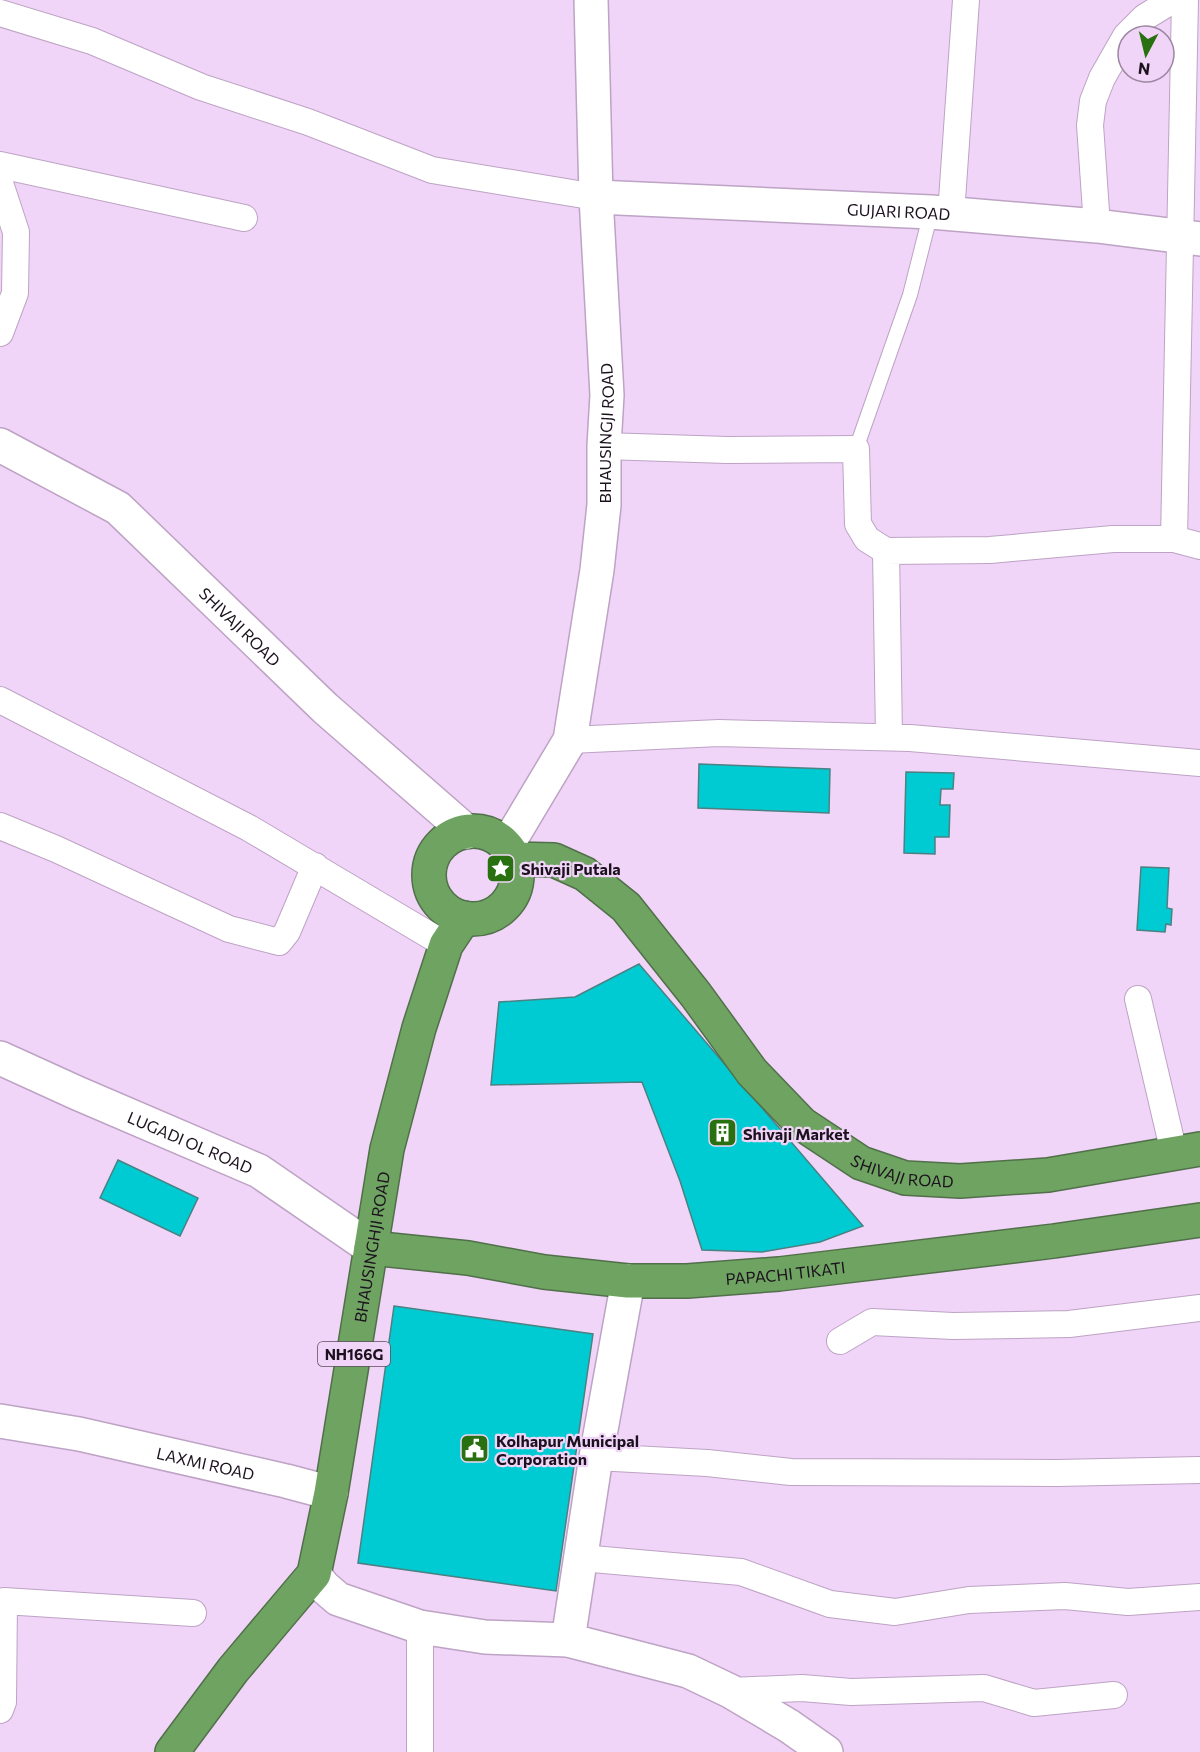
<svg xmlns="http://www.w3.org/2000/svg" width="1200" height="1752" font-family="Commissioner,sans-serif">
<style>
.building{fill:#00cbd2;stroke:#4c8082;stroke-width:1.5}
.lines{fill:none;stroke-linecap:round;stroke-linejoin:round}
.lane-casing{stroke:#bda3c4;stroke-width:16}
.street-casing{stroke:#bda3c4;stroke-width:28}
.secondary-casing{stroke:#bda3c4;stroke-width:36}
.highway-casing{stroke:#51704a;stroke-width:36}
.lane{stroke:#fff;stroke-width:14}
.street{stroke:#fff;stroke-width:26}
.secondary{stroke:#fff;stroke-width:33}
.highway{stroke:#6ea361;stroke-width:33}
.labels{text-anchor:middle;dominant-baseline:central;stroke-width:4.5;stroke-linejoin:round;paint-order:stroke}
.shield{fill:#f1d5f8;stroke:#5c4c5f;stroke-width:1.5}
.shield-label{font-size:15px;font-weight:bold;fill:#1c121e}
.street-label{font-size:16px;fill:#1c121e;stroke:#f1d5f8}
.poi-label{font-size:16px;font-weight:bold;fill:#1c121e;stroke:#f1d5f8;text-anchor:start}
</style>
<rect width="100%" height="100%" fill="#f1d5f8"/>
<!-- building -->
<path class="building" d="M 699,764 L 830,769 L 829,813 L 698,808 Z
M 906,772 L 954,773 L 953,789 L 941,789 L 940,805 L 950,805 L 949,837 L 935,837 L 935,854 L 904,853 Z
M 1141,867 L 1169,868 L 1167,908 L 1172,909 L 1171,925 L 1166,924 L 1165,932 L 1137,930 Z
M 639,964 L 863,1226 L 820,1242 L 762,1252 L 702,1250 L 680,1181 L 642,1082 L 491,1085 L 499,1002 L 575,997 Z
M 118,1160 L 198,1198 L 180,1236 L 100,1198 Z
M 394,1306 L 593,1334 L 556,1591 L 358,1563 Z"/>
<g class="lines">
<defs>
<path id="lane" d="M 856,449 L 910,295 L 931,212"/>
<path id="street" d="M 0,13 L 92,41 L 201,87 L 308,122 L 432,170 L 596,197
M 0,165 L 244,218
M 0,183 L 16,232 L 15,293 L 0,333
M 951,214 L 966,0
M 1097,226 L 1090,125 L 1093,101 L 1102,78 L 1126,36 L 1145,17 L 1173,0
M 604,446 L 727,450 L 856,449 L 858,524 L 867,539 L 886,551 L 990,550 L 1113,539 L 1174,539 L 1200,546
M 1174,539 L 1185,0
M 886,551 L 889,737
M 0,700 L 249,828 L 446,945
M 570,740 L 719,733 L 910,738 L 1200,763
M 0,826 L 56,849 L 229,929 L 279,942 L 287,932 L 315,866
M 1138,999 L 1174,1153
M 840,1341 L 872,1322 L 953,1326 L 1069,1324 L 1200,1308
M 596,1457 L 707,1463 L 791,1472 L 1057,1473 L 1200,1470
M 581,1558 L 741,1572 L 830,1604 L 895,1612 L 969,1600 L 1065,1596 L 1128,1602 L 1200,1597
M 730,1691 L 802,1688 L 851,1692 L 984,1688 L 1034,1703 L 1114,1695
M 0,1710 L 3,1702 L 4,1601 L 193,1613
M 420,1752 L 420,1627"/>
<g id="secondary">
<path id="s1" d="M 596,197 L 931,212 L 1097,226 L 1200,239"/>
<path id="s2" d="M 0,445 L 118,508 L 325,708 L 467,832"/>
<path id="s3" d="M 506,847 L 570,740 L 597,570 L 604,505 L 604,446 L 607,395 L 596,197 L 591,0"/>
<path id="s4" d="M 0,1058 L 77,1093 L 259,1171 L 371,1248"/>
<path id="s5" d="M 0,1421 L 79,1434 L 286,1481 L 331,1493"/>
<path d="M 314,1574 L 323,1586 L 338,1599 L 420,1627 L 485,1637 L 568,1640 L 688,1671 L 730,1691 L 789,1726 L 826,1752"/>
<path d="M 568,1640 L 596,1457 L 628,1281"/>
</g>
<g id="highway">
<circle cx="473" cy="875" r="44"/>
<path id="s6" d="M 514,859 L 554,860 L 585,874 L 626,907 L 696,995 L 752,1072 L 802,1124 L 861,1163 L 905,1178 L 960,1181 L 1048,1175 L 1200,1149"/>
<path id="s7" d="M 371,1248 L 468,1258 L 544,1272 L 628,1281 L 687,1281 L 779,1274 L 1054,1241 L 1200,1220"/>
<path id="s8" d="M 172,1752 L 233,1670 L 314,1574 L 331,1493 L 387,1149 L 419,1028 L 446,945 L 464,918"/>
</g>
</defs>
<!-- lane casing -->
<use href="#lane" class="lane-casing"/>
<!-- street casing -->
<use href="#street" class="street-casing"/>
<!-- secondary casing -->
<use href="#secondary" class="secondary-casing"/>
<!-- highway casing -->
<use href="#highway" class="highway-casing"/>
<!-- lane -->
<use href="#lane" class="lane"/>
<!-- street -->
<use href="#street" class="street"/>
<!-- secondary -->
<use href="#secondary" class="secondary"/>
<!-- highway -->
<use href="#highway" class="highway"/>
</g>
<!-- icons -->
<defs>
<symbol id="sight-square" viewBox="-11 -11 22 22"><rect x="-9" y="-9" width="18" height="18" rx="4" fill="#297011" stroke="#f1d5f8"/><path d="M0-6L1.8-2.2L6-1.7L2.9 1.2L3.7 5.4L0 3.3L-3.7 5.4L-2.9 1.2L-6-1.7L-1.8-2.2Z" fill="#fff"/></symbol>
<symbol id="building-square" viewBox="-11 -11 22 22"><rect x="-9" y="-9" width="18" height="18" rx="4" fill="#297011" stroke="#f1d5f8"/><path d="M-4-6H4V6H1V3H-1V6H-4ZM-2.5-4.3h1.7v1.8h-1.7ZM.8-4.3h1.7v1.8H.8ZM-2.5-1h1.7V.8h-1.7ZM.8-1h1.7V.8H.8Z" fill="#fff"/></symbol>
<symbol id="civic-square" viewBox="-11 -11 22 22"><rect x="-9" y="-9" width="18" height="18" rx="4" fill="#297011" stroke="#f1d5f8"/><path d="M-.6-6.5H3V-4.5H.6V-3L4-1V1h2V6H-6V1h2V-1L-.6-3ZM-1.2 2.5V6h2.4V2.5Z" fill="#fff"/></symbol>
</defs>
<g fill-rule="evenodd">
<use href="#sight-square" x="484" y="852" width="33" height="33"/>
<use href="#building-square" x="706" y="1116" width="33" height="33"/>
<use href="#civic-square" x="458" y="1432" width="33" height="33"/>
</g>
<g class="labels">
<!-- shield labels -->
<rect class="shield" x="318" y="1342" width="72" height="24" rx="4.5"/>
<g class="shield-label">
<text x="354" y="1354">NH166G</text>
</g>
<!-- street labels -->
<g class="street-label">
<text stroke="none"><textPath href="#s1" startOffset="303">GUJARI ROAD</textPath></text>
<text stroke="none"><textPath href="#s3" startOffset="434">BHAUSINGJI ROAD</textPath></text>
<text stroke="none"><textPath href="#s2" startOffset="304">SHIVAJI ROAD</textPath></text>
<text stroke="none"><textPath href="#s4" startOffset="208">LUGADI OL ROAD</textPath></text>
<text stroke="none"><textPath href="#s6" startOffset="520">SHIVAJI ROAD</textPath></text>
<text stroke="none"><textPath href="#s8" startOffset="560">BHAUSINGHJI ROAD</textPath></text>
<text stroke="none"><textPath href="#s7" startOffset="417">PAPACHI TIKATI</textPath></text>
<text stroke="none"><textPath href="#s5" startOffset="210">LAXMI ROAD</textPath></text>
</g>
<!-- poi labels -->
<g class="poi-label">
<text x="521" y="868">Shivaji Putala</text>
<text x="743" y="1133">Shivaji Market</text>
<text x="496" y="1440">Kolhapur Municipal<tspan x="496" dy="18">Corporation</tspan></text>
</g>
</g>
<!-- north arrow -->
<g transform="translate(1146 54) rotate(187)"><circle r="28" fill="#f1d5f8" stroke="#9c87a1" stroke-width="1.5"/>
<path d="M0-4.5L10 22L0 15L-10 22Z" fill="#297011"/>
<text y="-9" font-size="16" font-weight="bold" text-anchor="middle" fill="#1c121e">N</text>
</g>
</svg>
